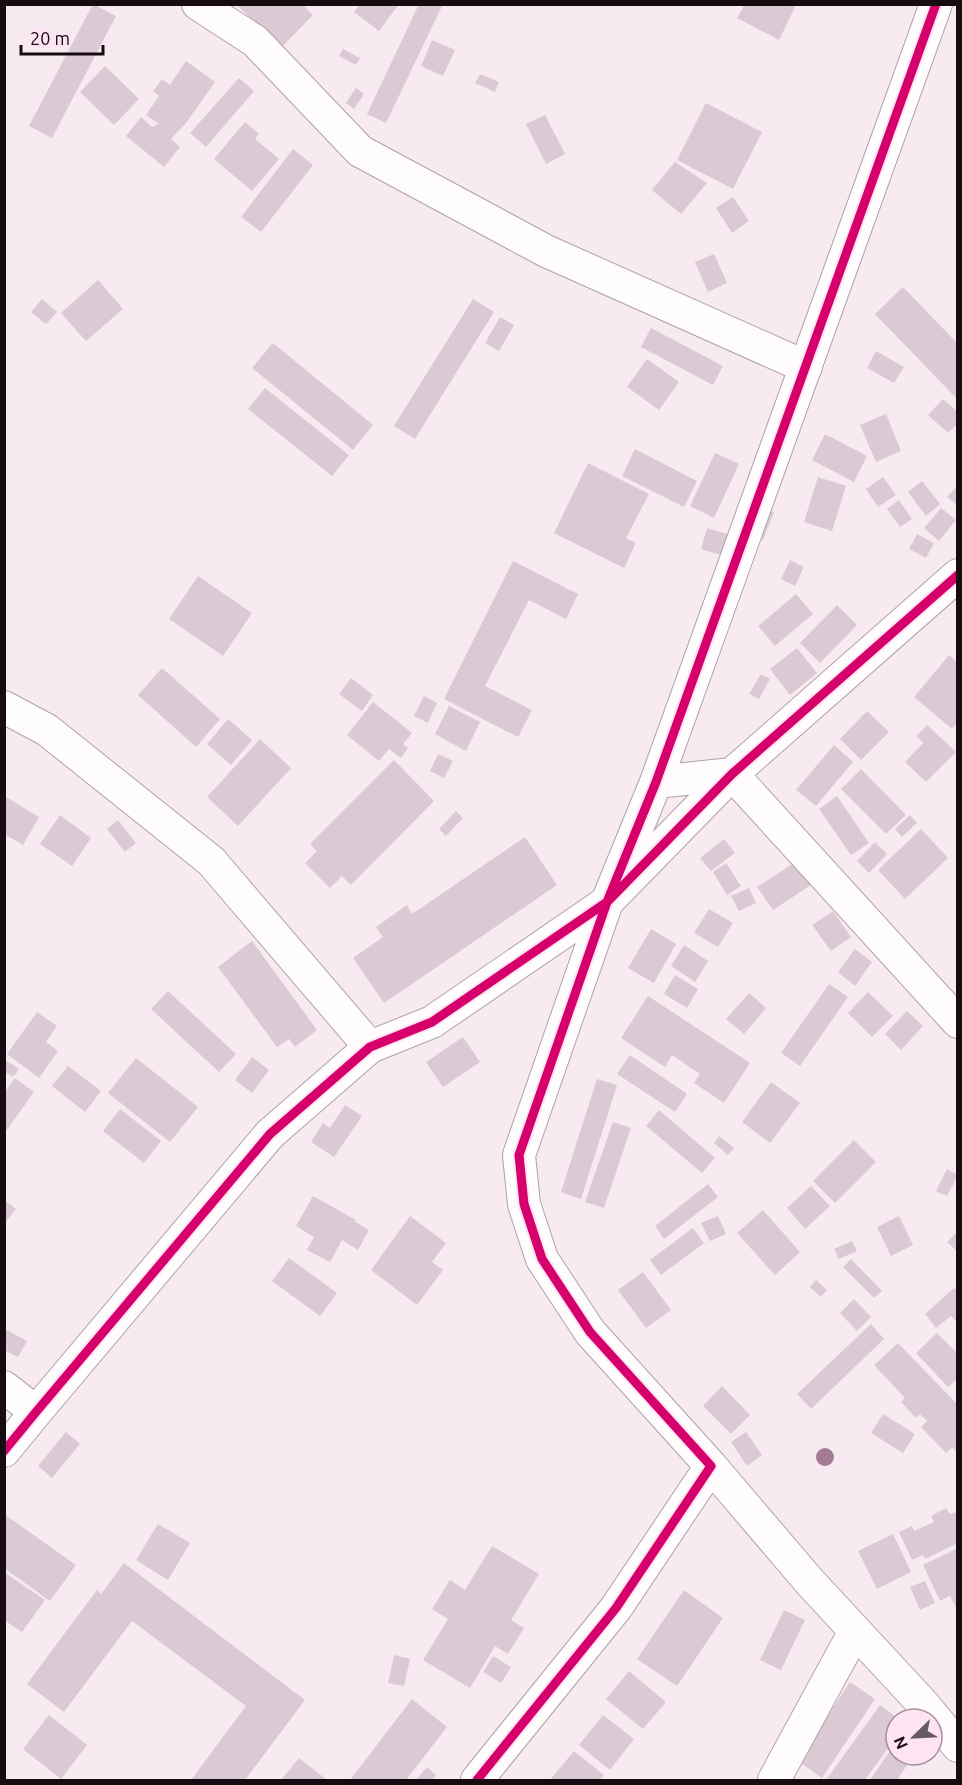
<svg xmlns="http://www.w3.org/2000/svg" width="962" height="1785" font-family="Ubuntu,sans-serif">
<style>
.building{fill:#dbcad3}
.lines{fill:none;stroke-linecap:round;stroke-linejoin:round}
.minor-casing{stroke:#aea2a8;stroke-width:34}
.minor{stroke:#fefcfd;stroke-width:32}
.cycleway-casing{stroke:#fee4f2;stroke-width:13}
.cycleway{stroke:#d6006c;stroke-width:9}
.tree{fill:#a47a94}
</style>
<rect width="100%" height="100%" fill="#f8eaf1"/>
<!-- building -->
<path class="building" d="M 93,4 L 116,16 L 52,138 L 29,126 Z
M 236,4 L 302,4 L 313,15 L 281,48 Z
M 360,4 L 399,4 L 379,31 L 354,12 Z
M 419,4 L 443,4 L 386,123 L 367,114 Z
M 745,4 L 790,4 L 795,7 L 779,40 L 737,18 Z
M 432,40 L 455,50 L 443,76 L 421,66 Z
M 343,49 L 360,58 L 356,65 L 339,56 Z
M 186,61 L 215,82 L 186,123 L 171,139 L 180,147 L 164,167 L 126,136 L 141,117 L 152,127 L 159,124 L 146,115 L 159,96 L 153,91 L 162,79 L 170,85 Z
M 105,66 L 139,99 L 114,125 L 80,92 Z
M 480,74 L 499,82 L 495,92 L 475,83 Z
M 239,78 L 254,91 L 206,147 L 190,133 Z
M 356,88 L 364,94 L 354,109 L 346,103 Z
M 706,103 L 762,132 L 733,189 L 677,160 Z
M 545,115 L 565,154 L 546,164 L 526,124 Z
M 245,122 L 259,134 L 255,139 L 279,159 L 252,191 L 214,159 Z
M 293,149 L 313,165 L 261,232 L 241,217 Z
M 675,162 L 707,183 L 681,214 L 652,190 Z
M 733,197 L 749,221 L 732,233 L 716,208 Z
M 714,254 L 727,283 L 708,292 L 695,262 Z
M 98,280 L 123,309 L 86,341 L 61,313 Z
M 903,287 L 958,344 L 958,400 L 875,314 Z
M 42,299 L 57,312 L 46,324 L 31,312 Z
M 473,299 L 494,312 L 415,439 L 394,426 Z
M 500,317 L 514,325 L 499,351 L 485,343 Z
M 651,328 L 723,366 L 713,385 L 641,347 Z
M 273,343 L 373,425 L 353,450 L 252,368 Z
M 876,351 L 904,367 L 894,383 L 867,368 Z
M 647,359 L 679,382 L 659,410 L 627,387 Z
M 265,388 L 349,455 L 332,476 L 248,409 Z
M 943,399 L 958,412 L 958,423 L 948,433 L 928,415 Z
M 886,414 L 901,451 L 876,462 L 860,425 Z
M 825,434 L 867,456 L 854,482 L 812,460 Z
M 635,449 L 697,481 L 684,507 L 622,476 Z
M 715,453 L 739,464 L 714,518 L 690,506 Z
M 588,463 L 649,494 L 626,538 L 636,543 L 624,568 L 554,533 Z
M 818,477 L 846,486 L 832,531 L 804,522 Z
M 883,477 L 896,495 L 878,507 L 866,489 Z
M 922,481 L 940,504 L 926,516 L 908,492 Z
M 958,485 L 958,506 L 947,497 Z
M 899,500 L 912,519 L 900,527 L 887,509 Z
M 762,507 L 774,512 L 763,540 L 750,534 Z
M 941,508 L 956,520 L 939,541 L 924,528 Z
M 707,528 L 740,538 L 734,559 L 701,549 Z
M 917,534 L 934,543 L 926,558 L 909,549 Z
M 790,560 L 804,567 L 795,586 L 781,579 Z
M 513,561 L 578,594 L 566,619 L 529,600 L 485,686 L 532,710 L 518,737 L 444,699 Z
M 198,576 L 252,613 L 223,656 L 169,619 Z
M 796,594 L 813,614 L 775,646 L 758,626 Z
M 837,605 L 857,625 L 820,663 L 800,643 Z
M 797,648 L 817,673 L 790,695 L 770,669 Z
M 949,655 L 958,663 L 958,722 L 952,729 L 914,697 Z
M 162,668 L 220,719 L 196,747 L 138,695 Z
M 761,674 L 770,679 L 759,699 L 749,694 Z
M 351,678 L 373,695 L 362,711 L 339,694 Z
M 424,696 L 437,703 L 428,723 L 414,716 Z
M 373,702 L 412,733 L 403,744 L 408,748 L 401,758 L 389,749 L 379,761 L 347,735 Z
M 449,706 L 480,722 L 466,751 L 435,734 Z
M 867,711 L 889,732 L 861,760 L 840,739 Z
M 228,719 L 252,740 L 231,765 L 207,744 Z
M 927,725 L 956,752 L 926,782 L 905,762 L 923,743 L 917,736 Z
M 260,739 L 291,768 L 238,826 L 207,797 Z
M 834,745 L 853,762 L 816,806 L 796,790 Z
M 438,754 L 453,761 L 444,778 L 430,771 Z
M 394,760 L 434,801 L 351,885 L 342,876 L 330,888 L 305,863 L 317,851 L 310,844 Z
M 861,769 L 906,815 L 886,834 L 841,789 Z
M 837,796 L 869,843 L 851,855 L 819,809 Z
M 6,797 L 39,817 L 23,845 L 4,834 L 4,800 Z
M 456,811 L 463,818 L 446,836 L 439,829 Z
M 60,815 L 91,838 L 72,866 L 40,844 Z
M 910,815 L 917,823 L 902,837 L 895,829 Z
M 118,820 L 136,843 L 125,852 L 107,829 Z
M 921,829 L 948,858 L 905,899 L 878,870 Z
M 525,837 L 557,885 L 384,1003 L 353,958 L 383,937 L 376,927 L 407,905 L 412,914 Z
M 724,839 L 735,853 L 711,871 L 700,858 Z
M 875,842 L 887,854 L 869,873 L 857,861 Z
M 805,856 L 820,879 L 773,910 L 757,887 Z
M 726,863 L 741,886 L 727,895 L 713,872 Z
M 749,888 L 756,903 L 739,911 L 731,896 Z
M 709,909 L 733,923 L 718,947 L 694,933 Z
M 833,911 L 851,937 L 831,951 L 812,925 Z
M 651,929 L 676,944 L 654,983 L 628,968 Z
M 252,941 L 317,1030 L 295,1047 L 289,1039 L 277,1047 L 218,967 Z
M 684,945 L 708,961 L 695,982 L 671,966 Z
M 855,949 L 872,962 L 855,986 L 838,972 Z
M 675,975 L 698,989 L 687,1008 L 664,994 Z
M 829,984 L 848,997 L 800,1066 L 781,1053 Z
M 168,991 L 236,1054 L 219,1072 L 151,1009 Z
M 868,992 L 893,1016 L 872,1037 L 848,1013 Z
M 749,993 L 766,1008 L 744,1034 L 726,1019 Z
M 648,996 L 750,1063 L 724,1103 L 694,1083 L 700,1074 L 672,1055 L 665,1067 L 621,1038 Z
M 907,1011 L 923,1026 L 901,1050 L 885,1034 Z
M 37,1012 L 57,1026 L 46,1042 L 58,1051 L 39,1078 L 7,1054 Z
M 463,1037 L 480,1062 L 443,1087 L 426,1062 Z
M 630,1055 L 687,1094 L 675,1112 L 617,1074 Z
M 252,1057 L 269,1070 L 252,1093 L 235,1080 Z
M 136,1058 L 198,1107 L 170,1142 L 108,1093 Z
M 7,1061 L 19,1069 L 13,1077 L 4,1071 L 4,1064 Z
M 68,1066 L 101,1091 L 85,1112 L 52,1086 Z
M 15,1078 L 34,1092 L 4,1134 L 4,1093 Z
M 597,1079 L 617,1085 L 581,1199 L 561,1192 Z
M 771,1082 L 800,1103 L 770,1143 L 742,1122 Z
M 345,1105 L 362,1116 L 334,1157 L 311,1142 L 323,1123 L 330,1128 Z
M 120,1109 L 161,1141 L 144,1163 L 103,1131 Z
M 659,1110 L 715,1158 L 702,1173 L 646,1126 Z
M 613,1122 L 631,1128 L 604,1208 L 585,1202 Z
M 719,1136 L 734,1148 L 728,1155 L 714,1143 Z
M 854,1140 L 876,1162 L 835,1203 L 813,1181 Z
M 947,1169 L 958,1175 L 947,1196 L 936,1191 Z
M 708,1184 L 718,1197 L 664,1239 L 655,1226 Z
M 811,1186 L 830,1206 L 805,1229 L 787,1208 Z
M 313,1196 L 356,1220 L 355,1222 L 369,1230 L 358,1250 L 342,1240 L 330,1262 L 307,1250 L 314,1237 L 296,1226 Z
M 4,1200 L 16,1209 L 4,1224 Z
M 763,1210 L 800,1252 L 775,1275 L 737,1233 Z
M 410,1216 L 446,1243 L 432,1262 L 443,1270 L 417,1305 L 371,1270 Z
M 718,1216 L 726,1234 L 710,1241 L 701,1223 Z
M 899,1216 L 913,1245 L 891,1256 L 877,1227 Z
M 693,1228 L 704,1243 L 661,1275 L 650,1260 Z
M 958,1231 L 958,1252 L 947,1242 Z
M 852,1241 L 857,1251 L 839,1259 L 834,1249 Z
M 289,1258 L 337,1293 L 320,1316 L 272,1281 Z
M 851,1259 L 882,1291 L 874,1298 L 843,1267 Z
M 643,1272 L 671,1310 L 646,1328 L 618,1290 Z
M 816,1280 L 827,1290 L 821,1297 L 810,1287 Z
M 954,1288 L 958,1291 L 958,1323 L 951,1316 L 936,1328 L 925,1314 Z
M 854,1299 L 871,1317 L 857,1331 L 840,1313 Z
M 871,1324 L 884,1339 L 811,1409 L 797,1394 Z
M 7,1330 L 27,1341 L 18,1357 L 4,1350 L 4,1335 Z
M 937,1333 L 958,1354 L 958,1378 L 948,1387 L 916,1353 Z
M 898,1343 L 958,1405 L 958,1453 L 952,1447 L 946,1453 L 921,1427 L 927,1421 L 920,1414 L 916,1418 L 901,1402 L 905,1398 L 874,1365 Z
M 722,1386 L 750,1415 L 731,1434 L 703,1406 Z
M 883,1414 L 915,1434 L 903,1453 L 871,1433 Z
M 66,1432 L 80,1444 L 52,1478 L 38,1466 Z
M 746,1432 L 762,1455 L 747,1466 L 731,1442 Z
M 946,1508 L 950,1514 L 956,1512 L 958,1515 L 958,1543 L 925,1559 L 923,1555 L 912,1560 L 899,1532 L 912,1526 L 914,1531 L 934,1522 L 931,1516 Z
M 4,1514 L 76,1565 L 50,1601 L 4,1568 Z
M 158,1524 L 190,1543 L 168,1580 L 136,1560 Z
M 893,1534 L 911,1572 L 877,1589 L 858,1551 Z
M 492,1546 L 539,1574 L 511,1620 L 524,1628 L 508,1654 L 495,1646 L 470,1688 L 423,1660 L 448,1619 L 432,1609 L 450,1580 L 465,1590 Z
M 958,1548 L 958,1611 L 950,1596 L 940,1601 L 923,1565 Z
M 124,1563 L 305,1700 L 245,1780 L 191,1780 L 246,1706 L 132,1621 L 64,1712 L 27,1684 L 97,1590 L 101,1594 Z
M 4,1572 L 45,1600 L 22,1632 L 4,1620 Z
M 925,1581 L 935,1603 L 920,1610 L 910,1587 Z
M 684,1590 L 723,1618 L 677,1686 L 637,1659 Z
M 784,1610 L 805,1620 L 781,1670 L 760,1660 Z
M 394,1655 L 410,1659 L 404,1686 L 388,1683 Z
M 493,1656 L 511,1667 L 501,1683 L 483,1672 Z
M 629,1671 L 666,1702 L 643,1729 L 606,1699 Z
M 850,1682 L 875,1699 L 822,1778 L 798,1761 Z
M 412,1699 L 447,1727 L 406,1780 L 350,1780 Z
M 880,1705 L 899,1719 L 896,1719 L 896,1737 L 865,1780 L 826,1780 Z
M 49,1715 L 87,1745 L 61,1779 L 23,1749 Z
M 603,1715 L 634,1739 L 610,1770 L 579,1745 Z
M 896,1742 L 896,1755 L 914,1755 L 897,1780 L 870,1780 Z
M 574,1751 L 604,1775 L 599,1780 L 550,1780 Z
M 299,1758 L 327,1780 L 281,1780 Z
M 427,1767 L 436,1775 L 432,1780 L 416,1780 Z"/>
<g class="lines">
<defs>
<path id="minor" d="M 198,4 L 255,41 L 360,151 L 546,251 L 806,367
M 4,707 L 47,730 L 211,861 L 370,1047
M 656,782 L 732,774 L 958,1022
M 4,1387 L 36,1412
M 4,1451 L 36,1412 L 270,1134 L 370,1047 L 432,1022 L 607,902 L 732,774 L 958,575
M 711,1466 L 809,1581 L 924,1705 L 958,1746
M 477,1780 L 616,1608 L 711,1466 L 590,1332 L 542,1259 L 524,1204 L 519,1155 L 607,902 L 656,782 L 936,4
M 774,1780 L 855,1631"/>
</defs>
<!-- minor casing -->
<use href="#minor" class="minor-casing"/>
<!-- minor -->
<use href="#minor" class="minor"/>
<defs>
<path id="cycleway" d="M 4,1451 L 36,1412 L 270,1134 L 370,1047 L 432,1022 L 607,902 L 732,774 L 958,575
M 477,1780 L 616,1608 L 711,1466 L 590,1332 L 542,1259 L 524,1204 L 519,1155 L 607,902 L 656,782 L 936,4"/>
</defs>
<!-- cycleway casing -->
<use href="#cycleway" class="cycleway-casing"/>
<!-- cycleway -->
<use href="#cycleway" class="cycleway"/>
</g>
<!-- trees -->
<circle class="tree" cx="825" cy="1457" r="9"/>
<!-- border -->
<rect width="962" height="1785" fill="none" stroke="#160c12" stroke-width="12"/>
<!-- north arrow -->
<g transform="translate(914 1737) rotate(246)"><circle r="28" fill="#fee4f2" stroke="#a18e98" stroke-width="1.5"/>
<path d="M0-4.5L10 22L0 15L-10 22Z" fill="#655a60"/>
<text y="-9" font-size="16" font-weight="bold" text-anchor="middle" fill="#160c12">N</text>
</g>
<!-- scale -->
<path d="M21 45v9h82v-9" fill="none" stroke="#160c12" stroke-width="3"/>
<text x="30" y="45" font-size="18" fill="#160c12" stroke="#fee4f2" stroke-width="4.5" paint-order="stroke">20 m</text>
</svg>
